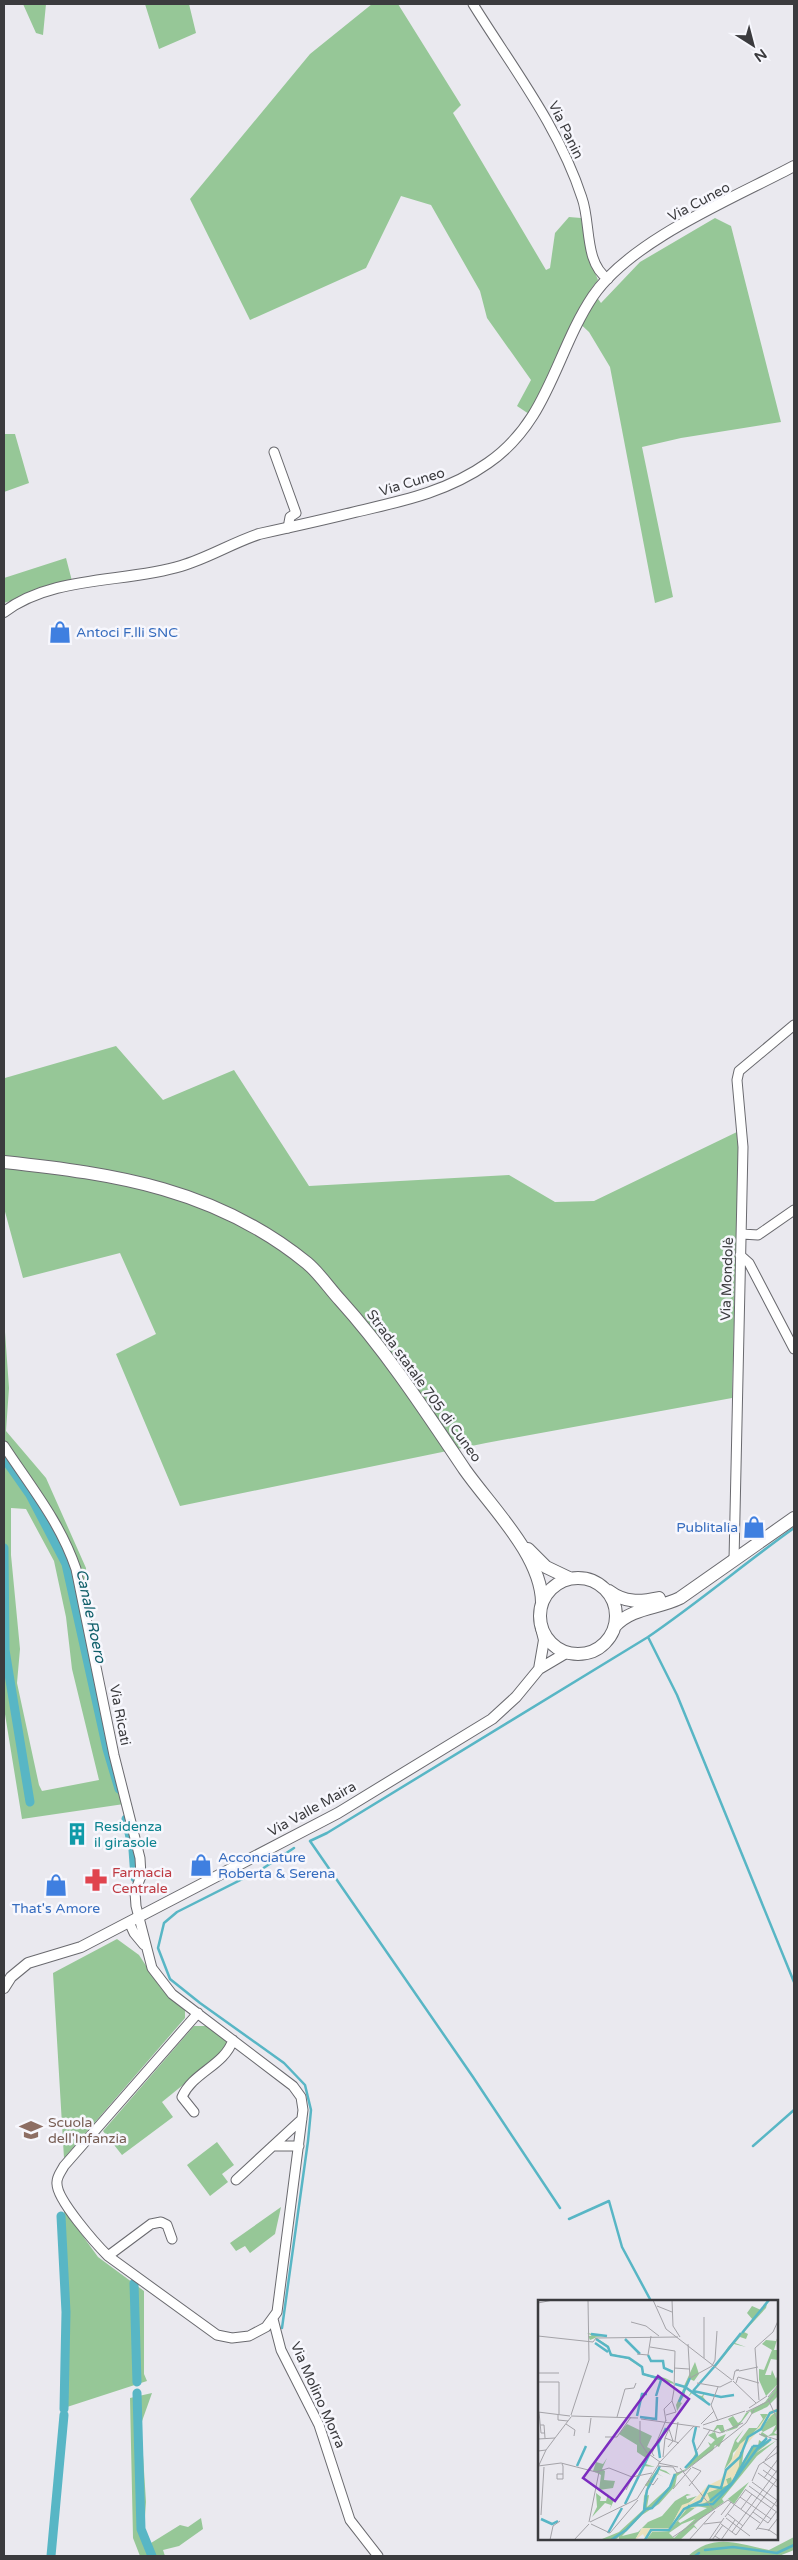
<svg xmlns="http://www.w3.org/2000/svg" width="798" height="2560" font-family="'Varela Round',sans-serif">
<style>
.green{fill:#96c797;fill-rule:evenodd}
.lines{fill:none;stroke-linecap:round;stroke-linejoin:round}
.stream{stroke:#58b6c5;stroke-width:2.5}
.canal{stroke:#58b6c5;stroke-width:9}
.minor-casing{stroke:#6a6a6f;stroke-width:11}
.tertiary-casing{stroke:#6a6a6f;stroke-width:12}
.secondary-casing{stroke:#6a6a6f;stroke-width:14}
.minor{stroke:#fff;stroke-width:9}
.tertiary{stroke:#fff;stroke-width:10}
.secondary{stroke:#fff;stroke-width:12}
.labels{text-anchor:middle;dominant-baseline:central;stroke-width:5;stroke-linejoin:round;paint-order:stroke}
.street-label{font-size:14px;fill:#3b3b3e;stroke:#f7f7fd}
.shop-label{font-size:14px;fill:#366cbe;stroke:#f7f7fd;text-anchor:start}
.culture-label{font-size:14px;fill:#0d838f;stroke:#f7f7fd;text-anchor:start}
.health-label{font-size:14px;fill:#be3a42;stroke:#f7f7fd;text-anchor:start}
.education-label{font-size:14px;fill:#785e54;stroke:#f7f7fd;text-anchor:start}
.water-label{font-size:15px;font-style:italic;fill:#0f5f6a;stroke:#f7f7fd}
.inset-river{fill:none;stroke:#58b6c5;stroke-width:2.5}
.inset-road{fill:none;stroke:#a4a3a8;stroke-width:1}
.view{fill:#7b2cbf;fill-opacity:0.15;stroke:#7b2cbf;stroke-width:2.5}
.inset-edge{fill:none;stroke:#3b3b3e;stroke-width:2.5}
</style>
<rect width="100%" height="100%" fill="#eae9ef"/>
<!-- green -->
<path class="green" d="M 23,4 L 46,4 L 43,35 L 36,33 Z
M 145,4 L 189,4 L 196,33 L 159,49 Z
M 372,4 L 398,4 L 461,105 L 453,113 L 546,270 L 550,268 L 555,233 L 569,217 L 581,218 L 587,252 L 598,280 L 591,289 L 601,303 L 640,262 L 715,218 L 731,226 L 781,422 L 681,438 L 642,447 L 673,597 L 655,603 L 610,367 L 589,332 L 574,318 L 549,376 L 529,414 L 517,406 L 531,380 L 487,318 L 480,291 L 431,205 L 401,196 L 366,268 L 250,320 L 190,199 L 310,54 Z
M 4,434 L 15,434 L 29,483 L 4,492 Z
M 66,558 L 72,581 L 4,603 L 4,578 Z
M 116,1046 L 163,1100 L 234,1070 L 309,1186 L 509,1175 L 555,1202 L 594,1201 L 739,1131 L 732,1398 L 486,1443 L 180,1506 L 116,1354 L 156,1334 L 120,1253 L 23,1278 L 4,1208 L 4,1076 L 5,1078 Z
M 4,1318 L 9,1388 L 6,1431 L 46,1478 L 86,1568 L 88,1613 L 124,1804 L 22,1819 L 4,1708 ZM 11,1508 L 26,1509 L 54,1561 L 66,1617 L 72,1669 L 99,1780 L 42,1791 L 39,1785 L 17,1683 L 20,1649 L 11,1555 Z
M 117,1939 L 139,1955 L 160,1987 L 185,2010 L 185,2018 L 64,2158 L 53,1973 Z
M 194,2026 L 207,2026 L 228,2042 L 226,2050 L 162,2102 L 173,2117 L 122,2155 L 103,2131 Z
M 217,2142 L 234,2165 L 222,2174 L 228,2182 L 210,2196 L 187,2165 Z
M 281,2207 L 275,2234 L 250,2253 L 245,2246 L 236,2251 L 230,2243 Z
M 64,2210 L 98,2257 L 144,2291 L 144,2374 L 147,2381 L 67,2407 Z
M 152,2393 L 141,2424 L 146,2502 L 144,2530 L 151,2543 L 180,2525 L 188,2527 L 201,2518 L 203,2529 L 179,2546 L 163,2550 L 165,2556 L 140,2556 L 133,2538 L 130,2398 Z
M 794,2537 L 794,2550 L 779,2556 L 688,2556 C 715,2532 738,2544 769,2550 Z"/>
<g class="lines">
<!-- stream -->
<path class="stream" d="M 648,1637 L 677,1695 L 794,1982
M 753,2146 L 794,2110
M 560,2208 L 473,2077 L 310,1841 L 327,1833 L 648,1637 C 699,1602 745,1563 794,1528
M 569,2219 L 609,2201 L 622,2247 L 651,2301
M 282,2328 L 308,2141 L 311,2110 L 305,2085 L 284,2063 L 200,2003 L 170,1979 L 158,1948 L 164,1923 L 177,1912 L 262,1869 L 294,1848
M 705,2550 L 733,2547 L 777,2553 L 794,2545
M 695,2556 L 699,2553"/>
<!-- canal -->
<path class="canal" d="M 4,1458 L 30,1495 L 66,1564 L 107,1749 L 119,1789
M 4,1548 L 5,1650 L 30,1802
M 126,1819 L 131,1842
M 133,1850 L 135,1878
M 61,2216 L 66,2312 L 64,2409
M 134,2283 L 137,2382
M 137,2393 L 141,2529 L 152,2556
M 51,2556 L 64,2415"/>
<defs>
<path id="minor" d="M 473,4 C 512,67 559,127 582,198 C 591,223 584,263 608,279
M 274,452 L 296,513 L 290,517 L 288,528
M 742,1234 L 758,1235 L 794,1210
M 740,1255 L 749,1263 L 794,1349
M 4,1446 C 31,1487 60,1522 76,1569 L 114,1755 L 140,1858 L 141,1876 L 135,1892 L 136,1906 L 152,1968 L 172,1994 L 293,2086 L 301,2097 L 303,2110 L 277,2312 L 266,2327 L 249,2336 L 232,2338 L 217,2335 L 108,2256 C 96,2244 57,2200 57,2184 C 56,2177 61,2172 64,2166 L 198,2013
M 734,1560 L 743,1147 L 737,1080 L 739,1071 L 794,1025
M 129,1922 L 134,1933 L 144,1945
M 194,2112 L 182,2097 C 193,2072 224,2066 233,2040
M 275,2146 L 299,2146
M 236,2180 L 302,2119
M 108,2256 L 151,2224 L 161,2222 L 167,2225 L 172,2239
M 273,2319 L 281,2350 L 319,2425 L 350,2520 L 378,2556"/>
<path id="tertiary" d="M 4,612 C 53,575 125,583 181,566 C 208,558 232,543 259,534 C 291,527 323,520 355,512 C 402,501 447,492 488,463 C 549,421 555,353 593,296 C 631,240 734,198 794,166
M 539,1669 L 544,1640 L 541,1628
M 4,1988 L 11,1977 L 28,1963 L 81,1947 L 338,1813 L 492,1719 L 516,1697 L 539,1669 L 566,1653"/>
<path id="secondary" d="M 4,1162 C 116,1174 216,1189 307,1263 C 319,1273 329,1288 340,1300 C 387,1352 426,1412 465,1470 C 491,1507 541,1555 542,1602
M 528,1549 L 546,1567 L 569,1578
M540 1616a38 38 0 1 1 76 0a38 38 0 1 1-76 0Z
M 609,1591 C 625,1603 640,1602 659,1598
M 615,1626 C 633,1607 658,1609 680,1598 L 794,1518"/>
</defs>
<!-- minor casing -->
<use href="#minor" class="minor-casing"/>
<!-- tertiary casing -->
<use href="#tertiary" class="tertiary-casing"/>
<!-- secondary casing -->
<use href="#secondary" class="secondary-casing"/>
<!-- minor -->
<use href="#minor" class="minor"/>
<!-- tertiary -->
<use href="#tertiary" class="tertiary"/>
<!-- secondary -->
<use href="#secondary" class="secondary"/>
</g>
<!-- icons -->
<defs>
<symbol id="shop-bare" viewBox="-9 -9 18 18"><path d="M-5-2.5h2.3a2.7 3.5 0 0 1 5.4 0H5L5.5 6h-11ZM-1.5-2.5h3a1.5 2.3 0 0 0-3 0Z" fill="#3f7fe0" stroke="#f7f7fd" stroke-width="2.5" paint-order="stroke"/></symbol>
<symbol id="building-bare" viewBox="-9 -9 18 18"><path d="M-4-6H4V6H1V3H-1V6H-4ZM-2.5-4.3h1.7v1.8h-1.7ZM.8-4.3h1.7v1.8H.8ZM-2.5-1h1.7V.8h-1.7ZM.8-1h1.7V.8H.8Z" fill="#0f9aa8" stroke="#f7f7fd" stroke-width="2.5" paint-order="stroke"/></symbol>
<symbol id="pharmacy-bare" viewBox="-9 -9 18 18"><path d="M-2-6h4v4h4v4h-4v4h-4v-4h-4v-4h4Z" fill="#e0444e" stroke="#f7f7fd" stroke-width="2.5" paint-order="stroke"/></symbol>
<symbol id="school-bare" viewBox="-9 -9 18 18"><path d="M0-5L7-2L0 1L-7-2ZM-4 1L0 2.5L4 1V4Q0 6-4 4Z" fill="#8d6e63" stroke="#f7f7fd" stroke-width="2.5" paint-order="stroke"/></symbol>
</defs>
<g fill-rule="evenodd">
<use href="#shop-bare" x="44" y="616" width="32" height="32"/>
<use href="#shop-bare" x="738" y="1511" width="32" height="32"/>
<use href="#building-bare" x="61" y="1818" width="32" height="32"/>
<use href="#shop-bare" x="185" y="1849" width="32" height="32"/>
<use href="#pharmacy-bare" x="80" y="1864" width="32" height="32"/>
<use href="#shop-bare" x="40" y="1869" width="32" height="32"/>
<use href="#school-bare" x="15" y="2114" width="32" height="32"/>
</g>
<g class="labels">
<!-- street labels -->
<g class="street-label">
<text transform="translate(566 130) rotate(64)">Via Panin</text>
<text transform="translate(699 202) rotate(-28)">Via Cuneo</text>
<text transform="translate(412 482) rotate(-17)">Via Cuneo</text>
<text transform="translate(727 1279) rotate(-88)">Via Mondolè</text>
<text transform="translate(424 1386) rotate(54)">Strada statale 705 di Cuneo</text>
<text transform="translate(120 1715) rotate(79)">Via Ricati</text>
<text transform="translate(312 1809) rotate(-29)">Via Valle Maira</text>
<text transform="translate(318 2395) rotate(66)">Via Molino Morra</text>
</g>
<!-- shop labels -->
<g class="shop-label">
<text x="76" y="632">Antoci F.lli SNC</text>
<text x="738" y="1527" text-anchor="end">Publitalia</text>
<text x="218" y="1857">Acconciature<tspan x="218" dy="16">Roberta &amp; Serena</tspan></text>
<text x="56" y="1908" text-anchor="middle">That's Amore</text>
</g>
<!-- culture labels -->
<g class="culture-label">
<text x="94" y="1826">Residenza<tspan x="94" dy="16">il girasole</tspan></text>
</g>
<!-- health labels -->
<g class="health-label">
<text x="112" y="1872">Farmacia<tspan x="112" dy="16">Centrale</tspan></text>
</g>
<!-- education labels -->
<g class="education-label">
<text x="48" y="2122">Scuola<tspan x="48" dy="16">dell'Infanzia</tspan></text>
</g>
<!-- water labels -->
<g class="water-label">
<text transform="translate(91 1616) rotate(78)">Canale Roero</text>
</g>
</g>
<!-- overview -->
<g transform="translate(538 2300)">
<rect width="240" height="240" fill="#eae9ef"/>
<path d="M 230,0 L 228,8 L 206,32 L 210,34 L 208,39 L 202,37 L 197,43 L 208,47 L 196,44 L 177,68 L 190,47 L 215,20 L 209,13 L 214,6 L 223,10 ZM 49,33 L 70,36 L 57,37 L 71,46 L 72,53 L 90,58 L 104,67 L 105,69 L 106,74 L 127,78 L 135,82 L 136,84 L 146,86 L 157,62 L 161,74 L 156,81 L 152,79 L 148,87 L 159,95 L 164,96 L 167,92 L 165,97 L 171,104 L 154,93 L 150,97 L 153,92 L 148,88 L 146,96 L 142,102 L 144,103 L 139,111 L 138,105 L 146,87 L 105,75 L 104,68 L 90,59 L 72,55 L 70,47 L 57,38 L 52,40 L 50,36 L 54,36 ZM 240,36 L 236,50 L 240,50 L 240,60 L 233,59 L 227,75 L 233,75 L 234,70 L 238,79 L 240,74 L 240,84 L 228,96 L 221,80 L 221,69 L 226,70 L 234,50 L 224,44 L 228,40 L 238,41 ZM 240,85 L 240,96 L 229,107 L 214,114 L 212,111 L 199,128 L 184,133 L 180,128 L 174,133 L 179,125 L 185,125 L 187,132 L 195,127 L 190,119 L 195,116 L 200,123 L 203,121 L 208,113 L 227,102 ZM 240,111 L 240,128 L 236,133 L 240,135 L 230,136 L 225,144 L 233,141 L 218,153 L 239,140 L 219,156 L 184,199 L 186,202 L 211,182 L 196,204 L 190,199 L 161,220 L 156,225 L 160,230 L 156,227 L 142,240 L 108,240 L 114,232 L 131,231 L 150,207 L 158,207 L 140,221 L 142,223 L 169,208 L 159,206 L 170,199 L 169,193 L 188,184 L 188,179 L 193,177 L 196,180 L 202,152 L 206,149 L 204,163 L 215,145 L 220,146 L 221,140 L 224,142 L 228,138 L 222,135 L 224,132 L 230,136 L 234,133 L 238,125 L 225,132 L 223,130 L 232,116 ZM 157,219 L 136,238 L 131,233 L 144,224 ZM 222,114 L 231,114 L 222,126 L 195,153 L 194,160 L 186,170 L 197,140 L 206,129 L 198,141 L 200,143 L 211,128 L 219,128 L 225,119 ZM 89,124 L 114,136 L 109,147 L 113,149 L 108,164 L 117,167 L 105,166 L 108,158 L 99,152 L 99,145 L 81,134 ZM 177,132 L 179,138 L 188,134 L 181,147 L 177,145 L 175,150 L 139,176 L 137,186 L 121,204 L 104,215 L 84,236 L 100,232 L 110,222 L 124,216 L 137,201 L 149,194 L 153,195 L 148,196 L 149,199 L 159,196 L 141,211 L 132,228 L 104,228 L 97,240 L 81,240 L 81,237 L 77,240 L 64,239 L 81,232 L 105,210 L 106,196 L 110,187 L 107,185 L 122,166 L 122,169 L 128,171 L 133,175 L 121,170 L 120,174 L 126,177 L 119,174 L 112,183 L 107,196 L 111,195 L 109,207 L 132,186 L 136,174 L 148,169 L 159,151 L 160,156 L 172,146 L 170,142 L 173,144 L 177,140 L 170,135 ZM 69,158 L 64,169 L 67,171 L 66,180 L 77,181 L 75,188 L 61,190 L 63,175 L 55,171 L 58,162 L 65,164 ZM 58,193 L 63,197 L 62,201 L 68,201 L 70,194 L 71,199 L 76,200 L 72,209 L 73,205 L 67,203 L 54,217 L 59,207 Z" fill="#96c797" fill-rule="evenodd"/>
<path d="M 240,108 L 202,152 L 201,166 L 194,182 L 193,177 L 188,179 L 190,185 L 169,193 L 172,200 L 157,208 L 150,207 L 131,231 L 114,232 L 108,240 L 105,234 L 97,240 L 104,228 L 132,228 L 144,205 L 155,201 L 169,186 L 183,179 L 202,144 L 218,131 L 232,111 Z" fill="#eae1bc"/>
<path class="inset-river" d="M 204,33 L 231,0M 53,34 L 69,36M 58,39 L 70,47 L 73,55 L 91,58 L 104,67 L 105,74 L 123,79M 87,39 L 102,54M 57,43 L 70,52M 110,55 L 113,61 L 125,61 L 126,68 L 135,72M 176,67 L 203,33M 137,84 L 147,87 L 172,105M 155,91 L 183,97 L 196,95M 155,91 L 176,67M 118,96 L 123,80M 141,102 L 152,78M 99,116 L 104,94 L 109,94M 102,117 L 118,119 L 119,97M 215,146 L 221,146 L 229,138M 122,158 L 120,144 L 128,128M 39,166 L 48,146M 147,168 L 159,155 L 155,141 L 158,127M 109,190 L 122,166M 172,201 L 194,183 L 215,146M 87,204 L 111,155M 150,206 L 175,204 L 193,185 L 219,149 L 233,139M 106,210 L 109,190M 3,219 L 14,224 L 20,221M 70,233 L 84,208M 73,240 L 88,230 L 108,209 L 114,208 L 132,187 L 137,174M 107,240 L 113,230 L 131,230 L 146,209 L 163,201 L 171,186 L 183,188 L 188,170 L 202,157 L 210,137 L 223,129 L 232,113 L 240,110"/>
<path class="inset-road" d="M 115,0 L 128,29 L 194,80M 134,0 L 135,26 L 142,37M 0,3 L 15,0M 119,6 L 134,12M 93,22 L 108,26 L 121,36M 0,36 L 55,42 L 58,38 L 140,37M 150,44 L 152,78 L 174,66 L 177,60 L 179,31M 112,47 L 137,51 L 136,90 L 134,101 L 126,109 L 128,121M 99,54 L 110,55 L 113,36M 166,58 L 166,17M 136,68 L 151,69M 201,71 L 220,67M 0,73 L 21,73M 195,80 L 197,71 L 201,70 L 198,70M 195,81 L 218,103M 0,82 L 21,82 L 21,114M 159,83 L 182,87 L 194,81M 198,83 L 200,77 L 221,83M 180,87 L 173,105 L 180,121M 230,97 L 240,85M 230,99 L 240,121M 221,100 L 217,48 L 235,32 L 240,21M 211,108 L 229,96M 0,112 L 32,116M 1,112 L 3,133 L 7,133M 208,112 L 231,101 L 240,90M 20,115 L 20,120 L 30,121M 33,115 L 51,60 L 50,0M 128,115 L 138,112 L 134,101M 33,116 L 100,118M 79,117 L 87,89 L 96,88 L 98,83M 103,119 L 162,127M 102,121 L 102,142 L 109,153M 134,122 L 127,138 L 141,143M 208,123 L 216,110M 28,124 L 37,130 L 36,136M 163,124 L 176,111M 2,125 L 6,125 L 7,138M 165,125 L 207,111M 165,128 L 182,133 L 205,123M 51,133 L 53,118M 221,134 L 240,140M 67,137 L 79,137 L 93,117M 17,138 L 33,117M 0,139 L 17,138M 137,141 L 140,122M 130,147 L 135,141 L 131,129M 159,150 L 172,130M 0,151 L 8,150 L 17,138M 116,156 L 114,153 L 128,120M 125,157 L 127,138M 227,160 L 240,145M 122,162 L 156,126M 225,162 L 240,173M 120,163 L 140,167M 1,165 L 8,150M 0,166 L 23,163 L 58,172 L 71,168 L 94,177 L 114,173M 120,166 L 135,167 L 139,173 L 147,171 L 208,123M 142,168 L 176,210M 225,170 L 240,181M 220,173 L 239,187M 25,174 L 19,174 L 19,179 L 25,179 L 25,166 L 24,164 L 25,163M 226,178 L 240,159M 110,181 L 115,185 L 120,178M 214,181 L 221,165 L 240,152M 214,182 L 240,201M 151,186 L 163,171 L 154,167M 211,186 L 240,207M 135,189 L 153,168M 88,190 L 95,176M 208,190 L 240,213M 202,197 L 233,219M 203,209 L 214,194M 215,212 L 230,223 L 238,212M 190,214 L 205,226M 3,215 L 6,167M 183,215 L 193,202M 187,217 L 208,189M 188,218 L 212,236M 51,222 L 61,172M 52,222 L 99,199 L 122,162 L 108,152M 53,224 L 72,233 L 100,200M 166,224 L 183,222M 183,224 L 198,235 L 240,178M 219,228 L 231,230 L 240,236M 218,230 L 240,199M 230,231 L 240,218M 194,232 L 240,169M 177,236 L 183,240 L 197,220M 135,237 L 190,200 L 222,223M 12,240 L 15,226 L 22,221M 36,240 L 51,224M 151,240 L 177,211M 171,240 L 186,218M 174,240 L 185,225"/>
<path class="view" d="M 120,76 L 151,99 L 77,201 L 45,178 Z"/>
<rect width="240" height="240" class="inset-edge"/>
</g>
<!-- border -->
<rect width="798" height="2560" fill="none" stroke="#3b3b3e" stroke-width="10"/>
<!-- north arrow -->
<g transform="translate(753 45) rotate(144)" stroke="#f7f7fd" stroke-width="4" paint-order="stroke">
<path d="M0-4L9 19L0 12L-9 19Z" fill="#3b3b3e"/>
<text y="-8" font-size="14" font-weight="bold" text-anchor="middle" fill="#3b3b3e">N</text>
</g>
</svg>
